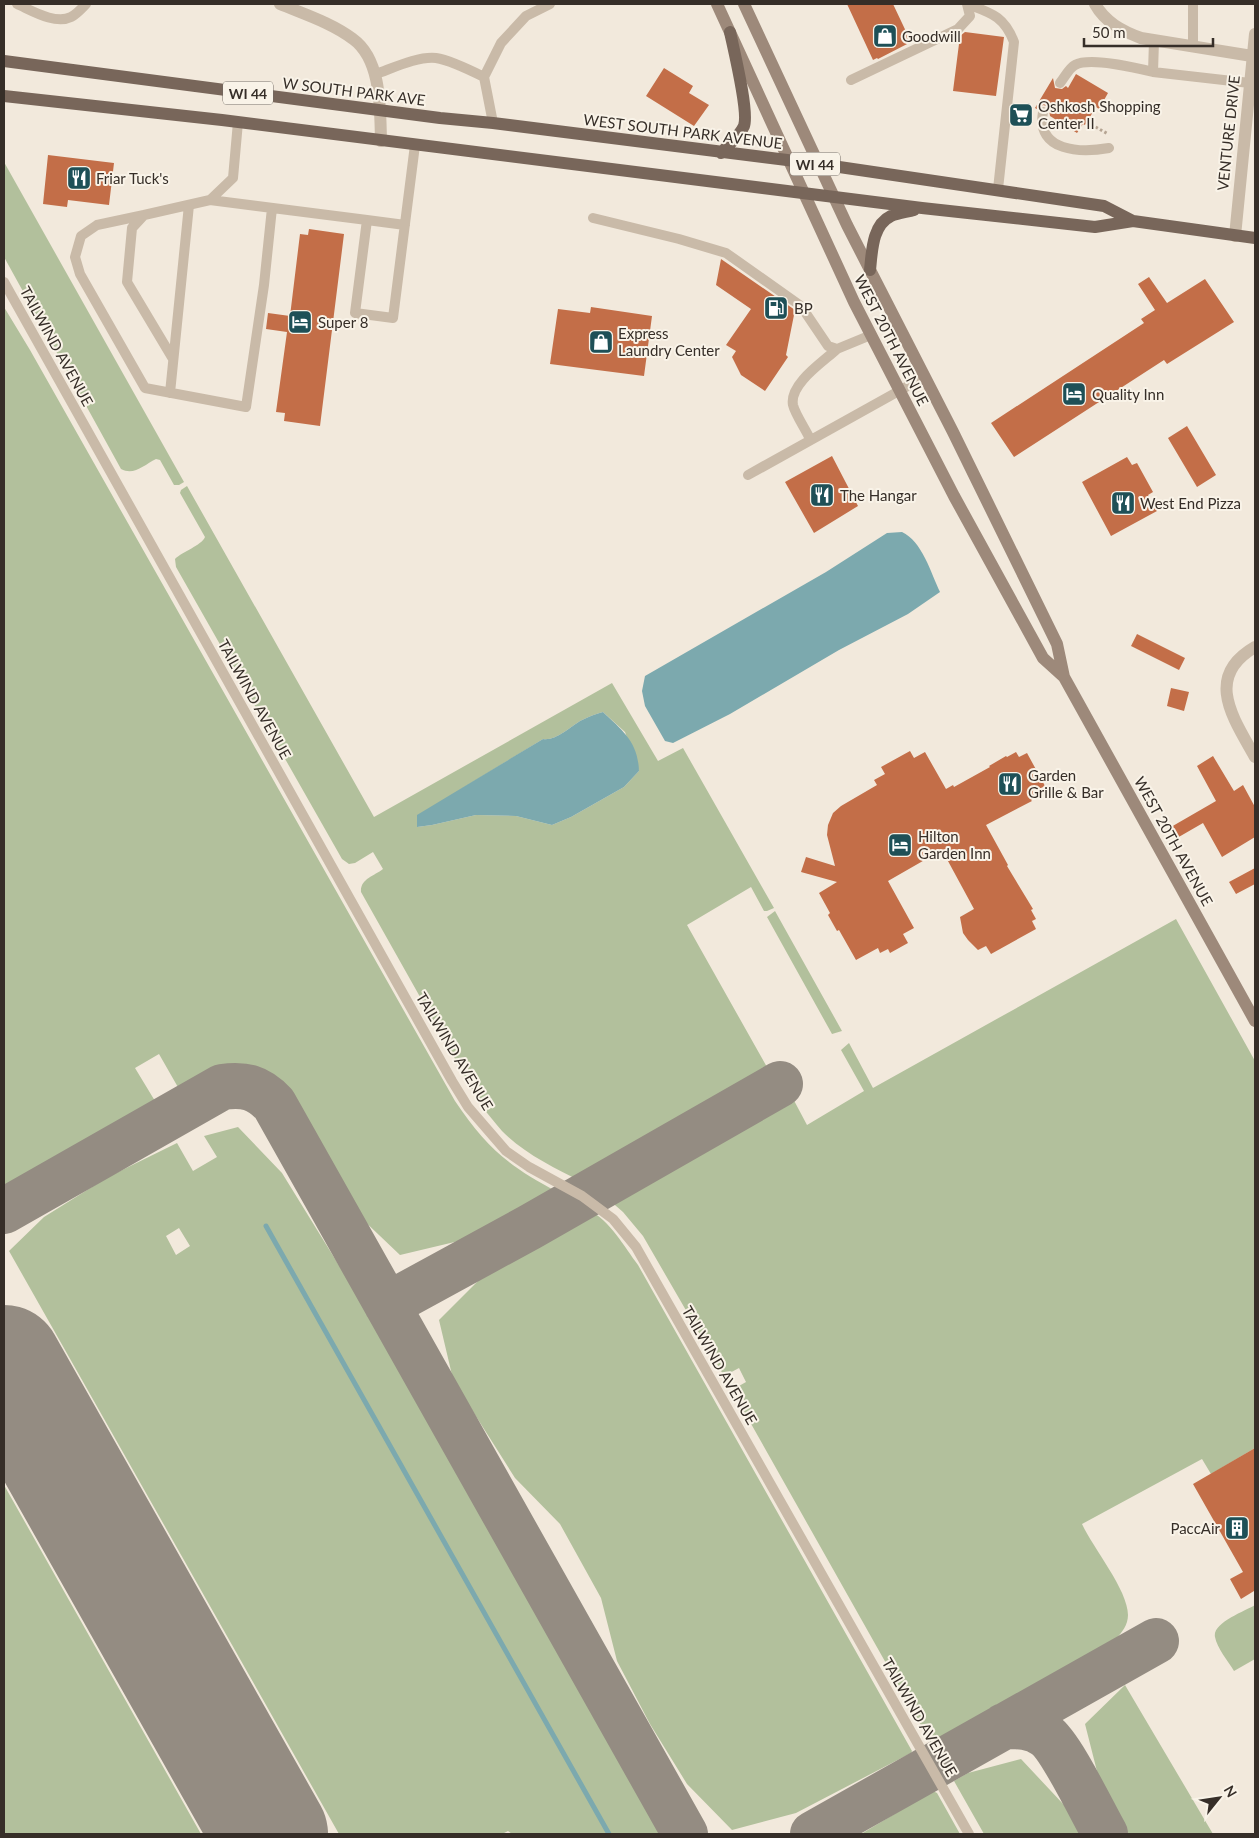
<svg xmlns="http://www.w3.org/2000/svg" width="1259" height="1838" font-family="Lato,sans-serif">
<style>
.green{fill:#b2c09c;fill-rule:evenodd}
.water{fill:#7ca9ae}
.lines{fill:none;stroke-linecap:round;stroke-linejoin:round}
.stream{stroke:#7ca9ae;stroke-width:5}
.taxiway{stroke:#948c82;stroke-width:46}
.runway{stroke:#948c82;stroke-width:116}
.building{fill:#c36e48}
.path{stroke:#b5a492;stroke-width:3;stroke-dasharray:2.5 2.5;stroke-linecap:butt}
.lane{stroke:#c9baa8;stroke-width:10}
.street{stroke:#c9baa8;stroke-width:12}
.secondary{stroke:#9d897a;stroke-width:12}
.primary{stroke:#78665a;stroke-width:12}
.labels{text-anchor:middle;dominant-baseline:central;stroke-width:4;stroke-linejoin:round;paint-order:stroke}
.shield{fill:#f9f3e8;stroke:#706962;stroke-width:1}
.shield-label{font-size:14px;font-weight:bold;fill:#362e28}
.poi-label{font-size:15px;fill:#362e28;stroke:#f9f3e8;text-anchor:start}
.street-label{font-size:15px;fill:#362e28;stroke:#f9f3e8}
</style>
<rect width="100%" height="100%" fill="#f2e9dc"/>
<!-- green -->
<path class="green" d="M 4,162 L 184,482 L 179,485 L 174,485 L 160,460 L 156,459 C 144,465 134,476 121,469 L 9,266 L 4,257 Z
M 4,307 L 30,350 L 455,1101 C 486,1147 508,1166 558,1192 L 463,1240 L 400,1255 L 358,1215 L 290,1093 L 275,1077 L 254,1067 L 232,1066 L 211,1069 L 179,1089 L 159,1054 L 135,1068 L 155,1101 L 4,1187 Z
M 187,486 L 374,817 L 612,683 L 658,761 L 683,748 L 774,908 L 767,911 L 764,911 L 751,887 L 687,925 L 772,1076 L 581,1181 C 555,1169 522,1152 502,1131 C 495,1123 489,1115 482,1107 L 361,892 C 360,879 374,876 383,869 L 373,852 L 355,863 L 349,864 L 342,859 L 176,567 L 175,559 C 183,551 201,546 205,537 L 180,493 L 181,490 ZM 603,712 L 625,732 L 639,771 L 624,787 L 571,817 L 552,825 L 516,816 L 476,815 L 432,825 L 417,827 L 458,791 L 543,739 C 556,741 570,727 580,721 C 588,717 595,714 603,712 Z
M 775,911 L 842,1031 L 832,1034 L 767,917 Z
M 1176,919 L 1255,1061 L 1255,1448 L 1211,1474 L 1202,1459 L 1082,1524 C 1093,1548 1128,1590 1128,1615 C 1128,1625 1122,1632 1116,1639 L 931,1743 L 732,1390 L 746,1382 L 739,1368 L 724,1376 L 643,1236 L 623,1212 L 608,1199 L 790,1093 L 807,1125 L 864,1091 L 841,1050 L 849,1043 L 873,1088 Z
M 238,1127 L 282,1173 L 356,1293 L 358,1293 L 662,1834 L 512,1834 L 508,1831 L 502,1834 L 339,1834 L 9,1251 L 44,1217 L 108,1177 L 177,1143 L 193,1171 L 217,1157 L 204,1136 ZM 179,1228 L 190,1246 L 176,1255 L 166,1236 Z
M 589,1210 C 610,1221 624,1246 638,1265 L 912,1751 L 911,1753 L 796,1813 L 732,1830 L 687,1784 L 650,1724 L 617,1661 L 601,1598 L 560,1524 L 515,1478 L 460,1391 L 452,1375 L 439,1320 L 481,1278 Z
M 4,1485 L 201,1834 L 4,1834 Z
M 1255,1605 L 1255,1659 L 1234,1671 C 1228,1661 1217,1648 1215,1637 C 1212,1623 1245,1611 1255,1605 Z
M 1125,1685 L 1213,1834 L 1128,1834 L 1101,1787 L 1085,1724 Z
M 1021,1759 L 1065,1806 L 1081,1834 L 984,1834 L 954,1781 L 968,1773 Z
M 933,1791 L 937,1793 L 960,1834 L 861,1834 Z"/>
<!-- water -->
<path class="water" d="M 902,532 C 922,541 931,573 940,592 L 908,614 L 839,650 L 730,714 L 673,743 L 665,741 L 645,706 L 642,691 L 645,676 L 826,572 L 887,533 Z
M 603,712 C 623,731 638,742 639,771 L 624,787 L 571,817 L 552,825 L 516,816 L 476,815 L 432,825 L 417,827 L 417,815 L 543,739 C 556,741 570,727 580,721 C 588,717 595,714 603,712 Z"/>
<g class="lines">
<!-- stream -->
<path class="stream" d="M 266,1226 L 609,1834"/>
<!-- taxiway -->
<path class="taxiway" d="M 4,1211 L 222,1087 C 245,1084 258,1087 274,1104 L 685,1834
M 387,1305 L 530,1227 L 780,1084
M 1004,1726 C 1019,1726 1032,1726 1045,1735 C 1061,1746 1093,1813 1105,1834
M 813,1834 L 1156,1641"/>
<!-- runway -->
<path class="runway" d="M 4,1363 L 270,1834"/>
</g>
<!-- building -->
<path class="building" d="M 847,4 L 893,4 L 911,42 L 878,59 L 877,58 L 873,60 Z
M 965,32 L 1004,37 L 996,96 L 953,91 L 960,36 Z
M 664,68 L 693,86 L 689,93 L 709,105 L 694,126 L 646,96 Z
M 1076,74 L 1108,93 L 1099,109 L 1096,107 L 1085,125 L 1083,124 L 1077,133 L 1050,116 L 1049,109 L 1047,106 L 1043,105 L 1037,109 L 1035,108 L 1053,78 L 1055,88 L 1062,89 L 1066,86 L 1068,88 Z
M 48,155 L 114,163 L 109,205 L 68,200 L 67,207 L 43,204 Z
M 309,229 L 344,234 L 320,426 L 284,421 L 285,413 L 276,412 L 287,332 L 266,329 L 268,313 L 290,316 L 300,234 L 308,235 Z
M 721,259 L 795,310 L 786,355 L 788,357 L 765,391 L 741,375 L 732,357 L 736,351 L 726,345 L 751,309 L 716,285 Z
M 1149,277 L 1167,303 L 1205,279 L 1234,322 L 1167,364 L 1164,360 L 1014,457 L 991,423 L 1144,323 L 1141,319 L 1155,310 L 1138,284 Z
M 591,307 L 652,316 L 644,376 L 550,364 L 558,309 L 590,313 Z
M 1187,426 L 1216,475 L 1197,487 L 1168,438 Z
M 832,456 L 858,506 L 814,533 L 785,482 Z
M 1127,457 L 1132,465 L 1137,463 L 1153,492 L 1148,495 L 1157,511 L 1111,536 L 1082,482 Z
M 1137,634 L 1185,658 L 1179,670 L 1131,646 Z
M 1171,688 L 1189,692 L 1184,711 L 1167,706 Z
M 910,751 L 914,758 L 925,752 L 946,789 L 953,785 L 954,787 L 990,767 L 989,766 L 1006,756 L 1007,757 L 1016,752 L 1019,757 L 1027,753 L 1045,786 L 1037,790 L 1040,795 L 1031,800 L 1032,801 L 986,825 L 1008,865 L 1007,866 L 1033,909 L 1031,910 L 1036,919 L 1032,921 L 1036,929 L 991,954 L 986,946 L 978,950 L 968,940 L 963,933 L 960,917 L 974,909 L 942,850 L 888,881 L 914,928 L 903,934 L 908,943 L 890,953 L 888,949 L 880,953 L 878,948 L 856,960 L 839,930 L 837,931 L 828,915 L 830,913 L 819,893 L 837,882 L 801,872 L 806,857 L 835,866 L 827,835 L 828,825 L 833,813 L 841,806 L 877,785 L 874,780 L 885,774 L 881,767 Z
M 1213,756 L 1234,791 L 1243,785 L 1255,807 L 1255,837 L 1222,857 L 1203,823 L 1177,838 L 1171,827 L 1216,801 L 1197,766 Z
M 1255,868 L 1255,884 L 1236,894 L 1229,882 Z
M 1255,1448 L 1255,1593 L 1254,1591 L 1241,1599 L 1230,1579 L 1243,1572 L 1193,1484 Z"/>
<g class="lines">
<!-- path -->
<path class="path" d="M 1087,122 L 1108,134"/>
<!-- lane -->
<path class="lane" d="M 17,4 C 31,10 55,25 71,17 C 77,14 82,8 86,4
M 967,4 C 991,13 1004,16 1014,42 L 998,189
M 1193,4 L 1193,47
M 1154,41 L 1153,72 L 1250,83
M 376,74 C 393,68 418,56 436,58 C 449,60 472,71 484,77 L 493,123
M 484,77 L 501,43 L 526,16 L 550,4
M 851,80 L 958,29 L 970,16 L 967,4
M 1060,83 C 1065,77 1069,68 1075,65 C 1090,57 1137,68 1153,72
M 1043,112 C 1036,152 1081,153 1109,148
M 210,200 L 367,220 L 355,313 L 393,318 L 415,145
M 144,215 L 97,225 L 81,236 L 75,257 L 80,274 L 145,388 L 246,407 L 264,285 L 272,208
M 593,218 L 679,239 L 726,253 L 801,306 L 828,346 L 837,349 L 871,335
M 367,220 L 405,225
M 4,282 L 452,1081 L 468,1107 L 506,1151 L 529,1167 L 582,1196 L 613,1219 L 636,1247 L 969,1834
M 173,359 L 127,282 L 132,228 L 144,215 L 210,200 L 233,178 L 238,122
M 170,393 L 189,205
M 810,439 C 806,430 795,414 793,405 C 789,384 823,362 837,349
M 748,475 L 924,377"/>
<!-- street -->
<path class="street" d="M 280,4 C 304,14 332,23 353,39 C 382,60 380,110 381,141
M 1095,4 C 1105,22 1122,31 1141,38 L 1252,56
M 1235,236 L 1255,34
M 1255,647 C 1203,677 1234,719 1255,757"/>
<!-- secondary -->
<path class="secondary" d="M 717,4 L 854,302 L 954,496 L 1043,658 L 1064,677
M 744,4 L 847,225 L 953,432 L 1057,644 L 1064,677 L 1255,1021"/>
<!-- primary -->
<path class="primary" d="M 4,61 L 440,118 L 493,123 L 819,164 L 1104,206 L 1133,221
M 4,96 L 222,120 L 922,208 L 1095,227 L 1133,221 L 1255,238
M 721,153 C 729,144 739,137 744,126 C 749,112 734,51 730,32
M 870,270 C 872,252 872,225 891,216 C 898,213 907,212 914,210"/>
</g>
<!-- icons -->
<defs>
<symbol id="shop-square" viewBox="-11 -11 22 22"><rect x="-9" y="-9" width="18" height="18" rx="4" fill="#1e5057" stroke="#f9f3e8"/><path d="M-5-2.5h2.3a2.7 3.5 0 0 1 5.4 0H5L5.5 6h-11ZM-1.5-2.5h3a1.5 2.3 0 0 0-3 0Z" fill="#fff"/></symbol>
<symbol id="supermarket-square" viewBox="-11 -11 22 22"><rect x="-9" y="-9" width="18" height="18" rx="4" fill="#1e5057" stroke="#f9f3e8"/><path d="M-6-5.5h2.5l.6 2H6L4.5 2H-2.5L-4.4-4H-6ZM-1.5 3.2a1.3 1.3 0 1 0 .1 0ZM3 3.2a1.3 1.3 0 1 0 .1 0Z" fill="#fff"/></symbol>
<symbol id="restaurant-square" viewBox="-11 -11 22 22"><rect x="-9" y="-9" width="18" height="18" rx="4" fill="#1e5057" stroke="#f9f3e8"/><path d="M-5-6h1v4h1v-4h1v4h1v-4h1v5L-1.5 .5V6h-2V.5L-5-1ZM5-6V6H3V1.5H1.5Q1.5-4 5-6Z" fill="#fff"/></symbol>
<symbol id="fuel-square" viewBox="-11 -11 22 22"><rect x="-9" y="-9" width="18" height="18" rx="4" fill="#1e5057" stroke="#f9f3e8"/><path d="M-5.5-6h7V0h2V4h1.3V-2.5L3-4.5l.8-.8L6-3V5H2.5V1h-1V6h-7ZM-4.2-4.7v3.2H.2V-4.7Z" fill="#fff"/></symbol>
<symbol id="hotel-square" viewBox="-11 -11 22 22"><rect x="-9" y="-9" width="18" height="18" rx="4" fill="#1e5057" stroke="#f9f3e8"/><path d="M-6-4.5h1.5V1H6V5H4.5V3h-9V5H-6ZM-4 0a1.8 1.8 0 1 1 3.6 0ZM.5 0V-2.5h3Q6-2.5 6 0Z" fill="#fff"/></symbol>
<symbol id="building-square" viewBox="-11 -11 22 22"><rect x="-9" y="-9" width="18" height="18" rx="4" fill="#1e5057" stroke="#f9f3e8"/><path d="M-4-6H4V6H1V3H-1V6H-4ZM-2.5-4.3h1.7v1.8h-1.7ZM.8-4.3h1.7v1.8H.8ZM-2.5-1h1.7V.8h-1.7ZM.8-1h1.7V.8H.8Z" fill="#fff"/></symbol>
</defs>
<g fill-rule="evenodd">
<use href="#shop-square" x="871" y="22" width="28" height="28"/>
<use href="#supermarket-square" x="1007" y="101" width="28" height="28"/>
<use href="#restaurant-square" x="65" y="164" width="28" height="28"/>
<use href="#fuel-square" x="762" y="294" width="28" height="28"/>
<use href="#hotel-square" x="286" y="308" width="28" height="28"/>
<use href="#shop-square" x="587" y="328" width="28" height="28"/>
<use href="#hotel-square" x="1060" y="380" width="28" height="28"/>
<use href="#restaurant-square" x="808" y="481" width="28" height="28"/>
<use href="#restaurant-square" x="1109" y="489" width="28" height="28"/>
<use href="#restaurant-square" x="996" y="770" width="28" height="28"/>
<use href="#hotel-square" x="886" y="831" width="28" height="28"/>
<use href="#building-square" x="1223" y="1514" width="28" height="28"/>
</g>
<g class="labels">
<!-- shield labels -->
<g class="shield">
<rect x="223" y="81.5" width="50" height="23" rx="4"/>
<rect x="790" y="152.5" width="50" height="23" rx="4"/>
</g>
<g class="shield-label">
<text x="248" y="93">WI 44</text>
<text x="815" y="164">WI 44</text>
</g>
<!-- poi labels -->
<g class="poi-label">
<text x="902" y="36">Goodwill</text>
<text x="1038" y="106">Oshkosh Shopping<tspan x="1038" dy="17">Center II</tspan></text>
<text x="96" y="178">Friar Tuck's</text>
<text x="794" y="308">BP</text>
<text x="318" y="322">Super 8</text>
<text x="618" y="333">Express<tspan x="618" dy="17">Laundry Center</tspan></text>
<text x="1092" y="394">Quality Inn</text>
<text x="840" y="495">The Hangar</text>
<text x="1140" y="503">West End Pizza</text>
<text x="1028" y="775">Garden<tspan x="1028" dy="17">Grille &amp; Bar</tspan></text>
<text x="918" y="836">Hilton<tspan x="918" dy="17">Garden Inn</tspan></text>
<text x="1220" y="1528" text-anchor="end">PaccAir</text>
</g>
<!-- street labels -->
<g class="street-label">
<text transform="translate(354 91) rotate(7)">W SOUTH PARK AVE</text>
<text transform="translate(683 131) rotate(7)">WEST SOUTH PARK AVENUE</text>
<text transform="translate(1228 133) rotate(-84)">VENTURE DRIVE</text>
<text transform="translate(892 340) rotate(63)">WEST 20TH AVENUE</text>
<text transform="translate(57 346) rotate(61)">TAILWIND AVENUE</text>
<text transform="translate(255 699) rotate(61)">TAILWIND AVENUE</text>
<text transform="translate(1174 841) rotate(61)">WEST 20TH AVENUE</text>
<text transform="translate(455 1051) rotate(59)">TAILWIND AVENUE</text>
<text transform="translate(720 1365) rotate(60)">TAILWIND AVENUE</text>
<text transform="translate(920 1717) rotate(60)">TAILWIND AVENUE</text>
</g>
</g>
<!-- border -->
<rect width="1259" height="1838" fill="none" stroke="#362e28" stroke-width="10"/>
<!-- north arrow -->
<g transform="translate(1219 1798) rotate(60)" stroke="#f9f3e8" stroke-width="4" paint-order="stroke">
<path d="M0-4L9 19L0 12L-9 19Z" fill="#362e28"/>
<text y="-8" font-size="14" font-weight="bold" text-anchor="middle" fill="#362e28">N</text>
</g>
<!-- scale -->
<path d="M1084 38v8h129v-8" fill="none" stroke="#362e28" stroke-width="2.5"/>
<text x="1092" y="38" font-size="15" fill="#362e28" stroke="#f9f3e8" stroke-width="4" paint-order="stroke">50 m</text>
</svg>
